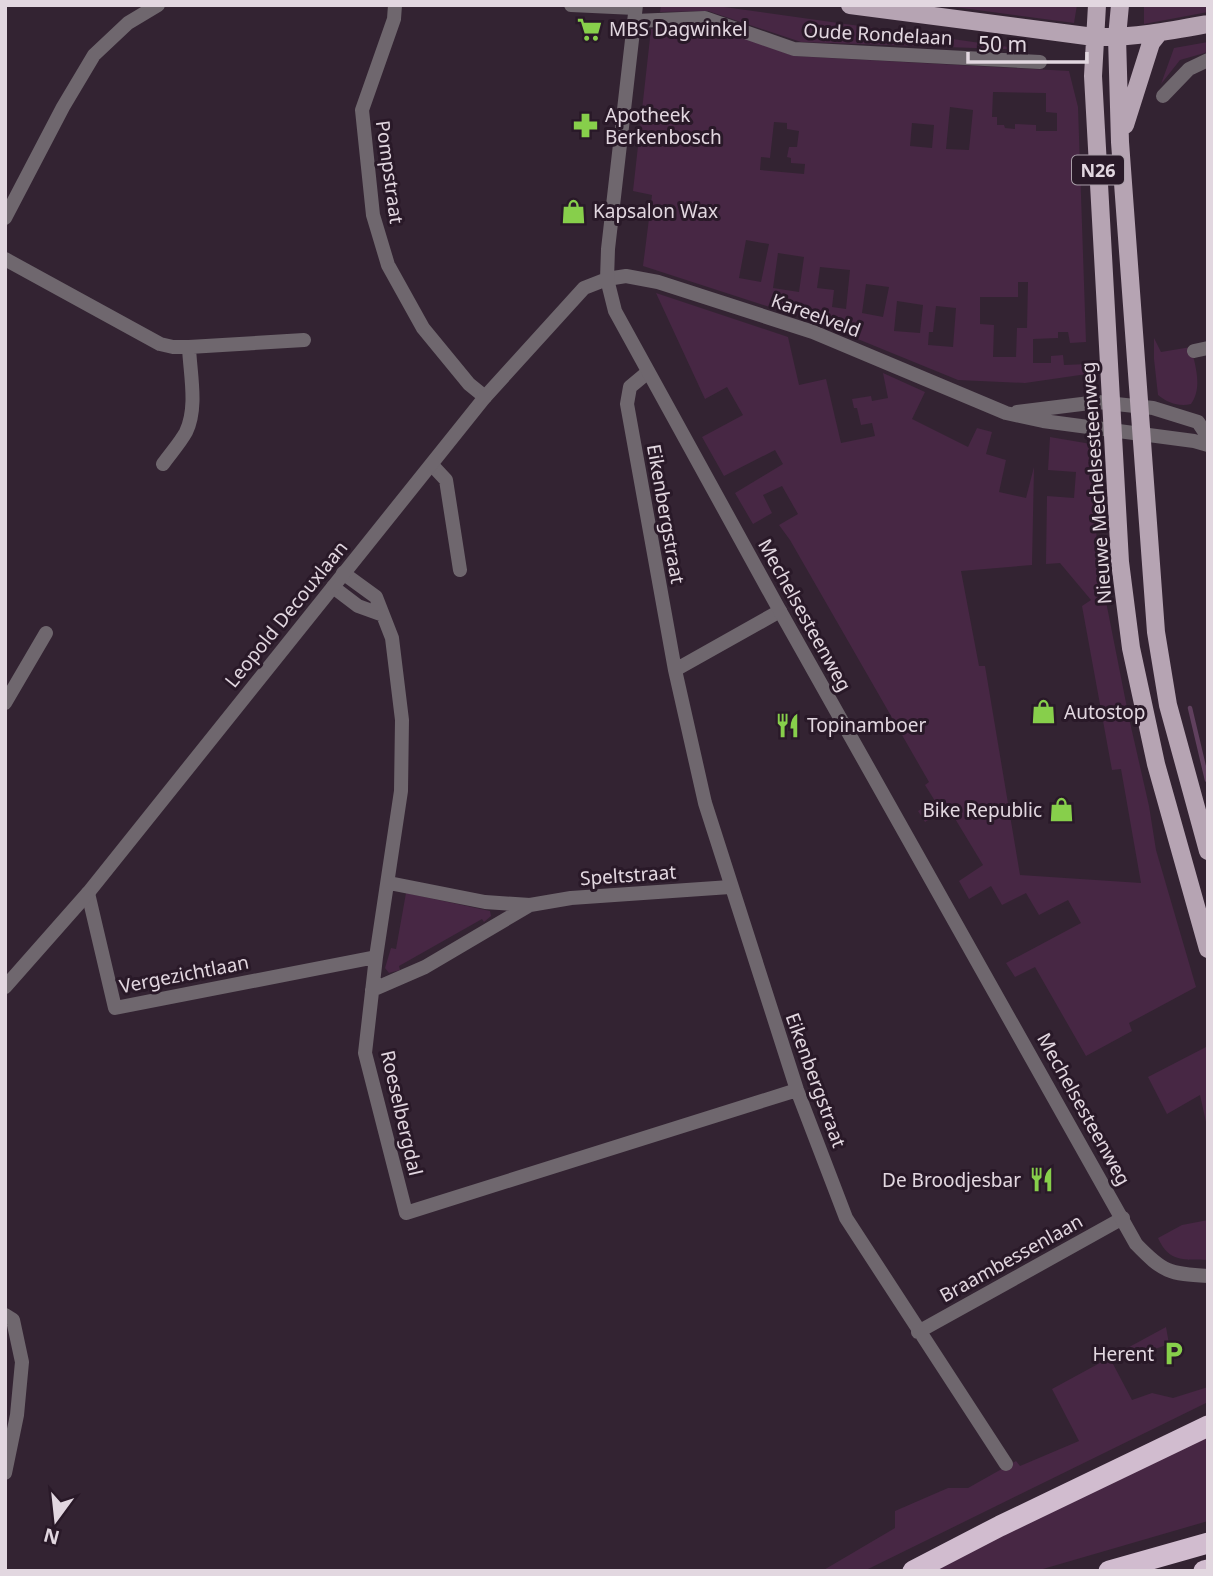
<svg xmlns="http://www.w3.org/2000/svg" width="1213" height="1576" font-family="'Noto Sans',sans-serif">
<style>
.green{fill:#472744;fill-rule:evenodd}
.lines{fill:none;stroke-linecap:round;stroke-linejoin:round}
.stream{stroke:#60405e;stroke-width:4.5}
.minor{stroke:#6f676e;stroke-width:14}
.tertiary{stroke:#6f676e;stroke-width:14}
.primary{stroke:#b6a4b3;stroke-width:18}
.motorway{stroke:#d1bccf;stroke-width:21}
.labels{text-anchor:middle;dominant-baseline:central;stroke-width:6;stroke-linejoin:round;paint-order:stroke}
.shield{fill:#291928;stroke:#aa9ea9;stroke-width:2}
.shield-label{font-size:18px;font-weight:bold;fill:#e2d7e0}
.poi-label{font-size:19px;fill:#e2d7e0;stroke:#291928;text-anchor:start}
.street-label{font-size:19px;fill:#e2d7e0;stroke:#291928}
</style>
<rect width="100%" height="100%" fill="#332332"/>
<!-- green -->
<path class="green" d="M 661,5 L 710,5 L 1030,50 L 801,42 L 708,11 L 660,12 Z
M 940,5 L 1077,5 L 1074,23 Z
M 1144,5 L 1208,5 L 1208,12 L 1144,24 Z
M 704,24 L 794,56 L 1069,71 L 1078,107 L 1086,342 L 1070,343 L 1068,332 L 1058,332 L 1058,338 L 1033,339 L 1033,363 L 1051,363 L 1051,356 L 1063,355 L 1064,365 L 1088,364 L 1087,374 L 1025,383 L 958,380 L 816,322 L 643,266 L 652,195 L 633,191 L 651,29 ZM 993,92 L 1046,93 L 1046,112 L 1057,113 L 1057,131 L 1036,131 L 1036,125 L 1015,124 L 1015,129 L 1005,128 L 1004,125 L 997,125 L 997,117 L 992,117 ZM 950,107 L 973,110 L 969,150 L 946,149 ZM 774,122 L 787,123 L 787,129 L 799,131 L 797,147 L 789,147 L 787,157 L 791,158 L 791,163 L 805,164 L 804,174 L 760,170 L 761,157 L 770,158 ZM 912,123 L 934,125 L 932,148 L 910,146 ZM 746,240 L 769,244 L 761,282 L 739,278 ZM 778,253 L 804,257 L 799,292 L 773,288 ZM 820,267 L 850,270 L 846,309 L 832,307 L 834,290 L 817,288 ZM 1018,282 L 1028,282 L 1027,328 L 1017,328 L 1016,357 L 993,357 L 994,325 L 980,324 L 980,297 L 1018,297 ZM 866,284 L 889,287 L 883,317 L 862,313 ZM 897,301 L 923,305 L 920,333 L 894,331 ZM 936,306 L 956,308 L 953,347 L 928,345 L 929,332 L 933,332 Z
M 1208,42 L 1208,52 L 1180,60 L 1161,84 L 1174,48 Z
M 656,293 L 788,337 L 799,385 L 826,379 L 841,443 L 875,436 L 872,423 L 861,425 L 857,408 L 854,408 L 852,399 L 871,396 L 872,401 L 888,398 L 883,373 L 925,392 L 912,419 L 968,447 L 977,428 L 992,432 L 986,454 L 1006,460 L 999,492 L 1026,498 L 1034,467 L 1032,565 L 961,571 L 979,666 L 985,666 L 1020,875 L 1141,883 L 1121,769 L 1112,770 L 1082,606 L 1091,600 L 1060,563 L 1046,564 L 1047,496 L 1074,498 L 1076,472 L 1048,470 L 1050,437 L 1091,444 L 1098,561 L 1129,718 L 1149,806 L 1156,850 L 1196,987 L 1129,1023 L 1132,1031 L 1086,1056 L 1035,967 L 1015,977 L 1006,963 L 1081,923 L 1068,900 L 1039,915 L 1026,893 L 1002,905 L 991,886 L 969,899 L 959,881 L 983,865 L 948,807 L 925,822 L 918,811 L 935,801 L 925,785 L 929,782 L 790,540 L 779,525 L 798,514 L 782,486 L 763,495 L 772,513 L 753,524 L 735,493 L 783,464 L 775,450 L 724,476 L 702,437 L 743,415 L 727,387 L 705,399 Z
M 1154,338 L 1161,352 L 1191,347 C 1195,365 1203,387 1191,404 C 1179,407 1168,403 1158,395 L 1154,359 Z
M 406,893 L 490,911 L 491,916 L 484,922 L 482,919 L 399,966 L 400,970 L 389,973 L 385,968 L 391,948 L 396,949 Z
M 1208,1046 L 1208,1131 L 1200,1095 L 1167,1114 L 1148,1077 Z
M 1208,1220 L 1208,1260 C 1184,1259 1169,1263 1158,1238 L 1182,1225 Z
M 1166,1327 L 1169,1344 L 1113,1364 L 1132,1400 L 1152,1393 L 1173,1398 L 1208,1387 L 1208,1402 L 864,1571 L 822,1571 L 895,1528 L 895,1511 L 948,1488 L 968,1488 L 1016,1461 L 1020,1466 L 1079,1441 L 1052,1389 Z
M 1208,1435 L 1208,1521 L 1036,1571 L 931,1571 Z"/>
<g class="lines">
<!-- stream -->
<path class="stream" d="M 1190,708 L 1207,780"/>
<!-- minor -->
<path class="minor" d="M 395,5 L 394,19 L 362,110 L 373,215 L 388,265 L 423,328 L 469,384 L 485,397
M 571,5 L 635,8
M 635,21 L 705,18 L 794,49 L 1040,62
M 1163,96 L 1189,69 L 1208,60
M 5,218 L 63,107 L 94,55 L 128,23 L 158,5
M 5,259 L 160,344 L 173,347 L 189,347 C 190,374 198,407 186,432 C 180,443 170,454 163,464
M 607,279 L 626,276 L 658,282 L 813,332 L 1006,413 L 1043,421 L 1194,441 L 1208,445
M 189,347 L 304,340
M 1194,351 L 1208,348
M 648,372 L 630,387 L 627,404 L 675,670 L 705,803 L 797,1090 L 846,1218 L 1006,1464
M 1017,412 L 1098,402 L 1153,408 L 1198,422 L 1208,437
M 432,465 L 446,480 L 460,570
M 343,573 L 376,597 L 392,638 L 402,720 L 401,791 L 376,957 L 365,1053 L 406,1213 L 797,1090
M 333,587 L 358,606 L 383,615
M 675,670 L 780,611
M 5,703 L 46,633
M 389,883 L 485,902 L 530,905
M 88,893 L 115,1008 L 376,957
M 372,990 L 425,967 L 530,905 L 571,898 L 730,887
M 5,1315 L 13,1320 L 22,1362 L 17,1415 L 5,1473
M 918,1332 L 1123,1218"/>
<!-- tertiary -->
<path class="tertiary" d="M 636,5 L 608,249 L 607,279 L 615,311 L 780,611 L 1136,1244 C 1163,1272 1169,1274 1208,1276
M 5,987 L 88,893 L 485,397 L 584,288 L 607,279"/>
<!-- primary -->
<path class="primary" d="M 850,5 L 1094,37 C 1133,38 1170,31 1208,24
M 1097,5 L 1093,76 L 1120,562 L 1131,648 L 1156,764 L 1208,949
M 1120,5 L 1117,37 L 1120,142 L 1156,632 L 1168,705 L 1208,851
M 1125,125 L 1151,43 L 1159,33"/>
<!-- motorway -->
<path class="motorway" d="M 913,1571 L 1000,1526 L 1208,1426
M 1109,1571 L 1208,1543
M 1204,1571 L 1208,1570"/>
</g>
<!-- icons -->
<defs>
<symbol id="supermarket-bare" viewBox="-9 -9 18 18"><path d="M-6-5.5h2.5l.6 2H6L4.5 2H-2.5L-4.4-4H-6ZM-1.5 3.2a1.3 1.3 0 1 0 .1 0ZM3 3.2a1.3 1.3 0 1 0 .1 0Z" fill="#87cf4b" stroke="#291928" stroke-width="2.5" paint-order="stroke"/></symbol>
<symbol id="pharmacy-bare" viewBox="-9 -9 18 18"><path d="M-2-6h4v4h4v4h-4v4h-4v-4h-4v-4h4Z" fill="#87cf4b" stroke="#291928" stroke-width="2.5" paint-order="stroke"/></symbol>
<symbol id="shop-bare" viewBox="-9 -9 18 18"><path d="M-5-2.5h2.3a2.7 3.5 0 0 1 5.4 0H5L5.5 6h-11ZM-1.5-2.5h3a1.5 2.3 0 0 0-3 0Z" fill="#87cf4b" stroke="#291928" stroke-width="2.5" paint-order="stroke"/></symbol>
<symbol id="restaurant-bare" viewBox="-9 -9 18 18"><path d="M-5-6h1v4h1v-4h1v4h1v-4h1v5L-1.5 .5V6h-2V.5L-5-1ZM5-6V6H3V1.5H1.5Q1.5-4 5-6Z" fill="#87cf4b" stroke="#291928" stroke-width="2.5" paint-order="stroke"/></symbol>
<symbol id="parking-bare" viewBox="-9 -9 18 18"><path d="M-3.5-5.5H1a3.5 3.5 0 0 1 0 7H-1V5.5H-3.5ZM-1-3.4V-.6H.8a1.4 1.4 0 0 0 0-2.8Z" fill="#87cf4b" stroke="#291928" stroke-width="2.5" paint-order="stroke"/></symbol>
</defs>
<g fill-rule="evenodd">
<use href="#supermarket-bare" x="572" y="12" width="35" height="35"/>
<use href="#pharmacy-bare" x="568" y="108" width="35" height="35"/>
<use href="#shop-bare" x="556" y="194" width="35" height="35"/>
<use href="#shop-bare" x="1026" y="694" width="35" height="35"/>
<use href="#restaurant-bare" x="770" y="708" width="35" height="35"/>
<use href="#shop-bare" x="1044" y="792" width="35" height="35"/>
<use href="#restaurant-bare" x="1024" y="1162" width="35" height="35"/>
<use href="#parking-bare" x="1156" y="1336" width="35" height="35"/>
</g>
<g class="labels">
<!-- shield labels -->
<rect class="shield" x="1072" y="155.5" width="52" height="29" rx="5"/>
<g class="shield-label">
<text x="1098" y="170">N26</text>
</g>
<!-- poi labels -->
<g class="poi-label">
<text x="609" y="29">MBS Dagwinkel</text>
<text x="605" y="115">Apotheek<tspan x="605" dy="22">Berkenbosch</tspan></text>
<text x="593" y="211">Kapsalon Wax</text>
<text x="1064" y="712">Autostop</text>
<text x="807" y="725">Topinamboer</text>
<text x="1042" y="810" text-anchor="end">Bike Republic</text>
<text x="1021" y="1180" text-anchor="end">De Broodjesbar</text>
<text x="1154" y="1354" text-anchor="end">Herent</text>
</g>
<!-- street labels -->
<g class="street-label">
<text transform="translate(878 34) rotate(3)">Oude Rondelaan</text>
<text transform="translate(390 172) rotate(82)">Pompstraat</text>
<text transform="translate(816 315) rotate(20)">Kareelveld</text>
<text transform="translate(1096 483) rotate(-94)">Nieuwe Mechelsesteenweg</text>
<text transform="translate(666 514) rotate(80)">Eikenbergstraat</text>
<text transform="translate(286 614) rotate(-51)">Leopold Decouxlaan</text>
<text transform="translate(805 615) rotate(61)">Mechelsesteenweg</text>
<text transform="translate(628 875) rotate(-4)">Speltstraat</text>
<text transform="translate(184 974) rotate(-11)">Vergezichtlaan</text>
<text transform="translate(816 1080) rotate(70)">Eikenbergstraat</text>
<text transform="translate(1084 1109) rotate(61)">Mechelsesteenweg</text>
<text transform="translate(402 1113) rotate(77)">Roeselbergdal</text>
<text transform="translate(1011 1258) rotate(-29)">Braambessenlaan</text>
</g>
</g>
<!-- border -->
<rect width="1213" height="1576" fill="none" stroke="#e2d7e0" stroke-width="14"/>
<!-- north arrow -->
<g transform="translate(56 1520) rotate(195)" stroke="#291928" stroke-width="5" paint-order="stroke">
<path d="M0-5L12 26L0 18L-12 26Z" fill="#e2d7e0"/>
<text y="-10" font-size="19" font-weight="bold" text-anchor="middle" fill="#e2d7e0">N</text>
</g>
<!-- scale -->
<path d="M968 52v10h119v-10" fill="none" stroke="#e2d7e0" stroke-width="3.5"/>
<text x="978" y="52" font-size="21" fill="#e2d7e0" stroke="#291928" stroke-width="5" paint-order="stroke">50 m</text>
</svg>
